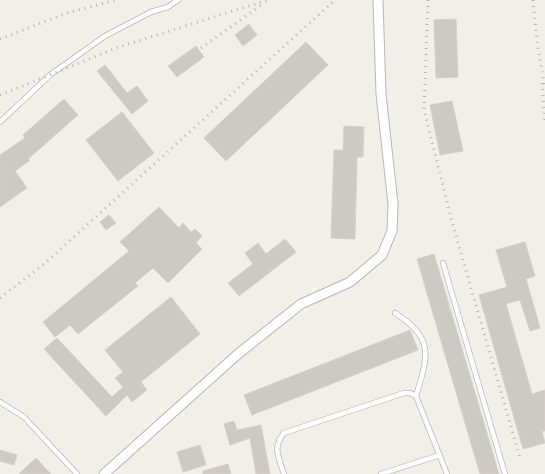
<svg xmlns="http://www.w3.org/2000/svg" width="545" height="474" font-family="'DejaVu Sans',sans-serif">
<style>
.building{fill:#cccac5;stroke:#d6d1c6}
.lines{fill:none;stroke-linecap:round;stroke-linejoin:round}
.lane-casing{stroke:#b5b8bc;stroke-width:6}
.street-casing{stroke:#b5b8bc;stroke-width:11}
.lane{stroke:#fff;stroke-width:4.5}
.street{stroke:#fff;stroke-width:9}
.rail{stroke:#b6b7b8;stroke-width:3;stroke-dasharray:1 5;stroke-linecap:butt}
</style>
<rect width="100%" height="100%" fill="#f1efe8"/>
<!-- building -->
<path class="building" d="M 456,19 L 458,77 L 436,78 L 434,20 Z
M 249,24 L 257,35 L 243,46 L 235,35 Z
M 306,42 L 328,65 L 226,161 L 204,138 Z
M 196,46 L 204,57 L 177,77 L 168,66 Z
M 105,65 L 127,93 L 137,86 L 148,101 L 132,114 L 97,71 Z
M 64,99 L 78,115 L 28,159 L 29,161 L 15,171 L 27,188 L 0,207 L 0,155 L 25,138 L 23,135 Z
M 452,101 L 463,151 L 440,155 L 430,105 Z
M 122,112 L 154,153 L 118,181 L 86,140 Z
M 344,126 L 364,127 L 363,157 L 357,157 L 355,239 L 331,238 L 334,150 L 343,150 Z
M 159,207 L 179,228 L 183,223 L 191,232 L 195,229 L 202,236 L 196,243 L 202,249 L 168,283 L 153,268 L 135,283 L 138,286 L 78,334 L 70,325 L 55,337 L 43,322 L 129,251 L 120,242 Z
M 109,215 L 116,223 L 106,230 L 100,222 Z
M 285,239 L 296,252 L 239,296 L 228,283 L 253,264 L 245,253 L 258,243 L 266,254 Z
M 525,242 L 535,276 L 526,279 L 540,328 L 530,331 L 520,300 L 506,304 L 532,394 L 545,390 L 545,431 L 542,431 L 545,443 L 523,449 L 479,295 L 507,287 L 496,250 Z
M 434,254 L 499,474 L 480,474 L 417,259 Z
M 171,297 L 200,334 L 141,382 L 147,390 L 132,402 L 127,395 L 106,416 L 44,349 L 57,338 L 112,397 L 123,387 L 115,378 L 123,372 L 105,350 Z
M 410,330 L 418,350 L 252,415 L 244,395 Z
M 234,421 L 237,430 L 261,425 L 270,474 L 256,474 L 250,438 L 230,445 L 224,424 Z
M 200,445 L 206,465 L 183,472 L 177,452 Z
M 0,450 L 17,455 L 14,465 L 0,461 Z
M 36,458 L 51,474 L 19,474 L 23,470 Z
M 228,464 L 231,474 L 203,474 L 203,471 Z"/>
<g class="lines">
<defs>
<path id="lane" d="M 0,122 L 50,75 L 105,36 L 151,12 L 168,7 L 178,0
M 443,263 L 505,474
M 395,313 C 435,338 428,356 416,396
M 0,402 L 24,417 L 77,474
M 284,474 C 279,459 272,447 284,433 L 404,393 L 410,393 L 416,396 L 447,474
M 381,474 L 440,455"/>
<path id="street" d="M 104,474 L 238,354 L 301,304 L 350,282 L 382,255 L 392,231 L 393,204 L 381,94 L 378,0"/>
</defs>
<!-- lane casing -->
<use href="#lane" class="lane-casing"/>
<!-- street casing -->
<use href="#street" class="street-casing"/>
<!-- lane -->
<use href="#lane" class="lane"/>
<!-- street -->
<use href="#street" class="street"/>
<!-- rail -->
<path class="rail" d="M 428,0 L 424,110 L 452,222 L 520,458
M 533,0 L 537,42 L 545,89
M 0,39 L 67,13 L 116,0
M 201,48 L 263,4
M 542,83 L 545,120
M 0,95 L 119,47 L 268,0
M 0,298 L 44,264 L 335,0"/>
</g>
</svg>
